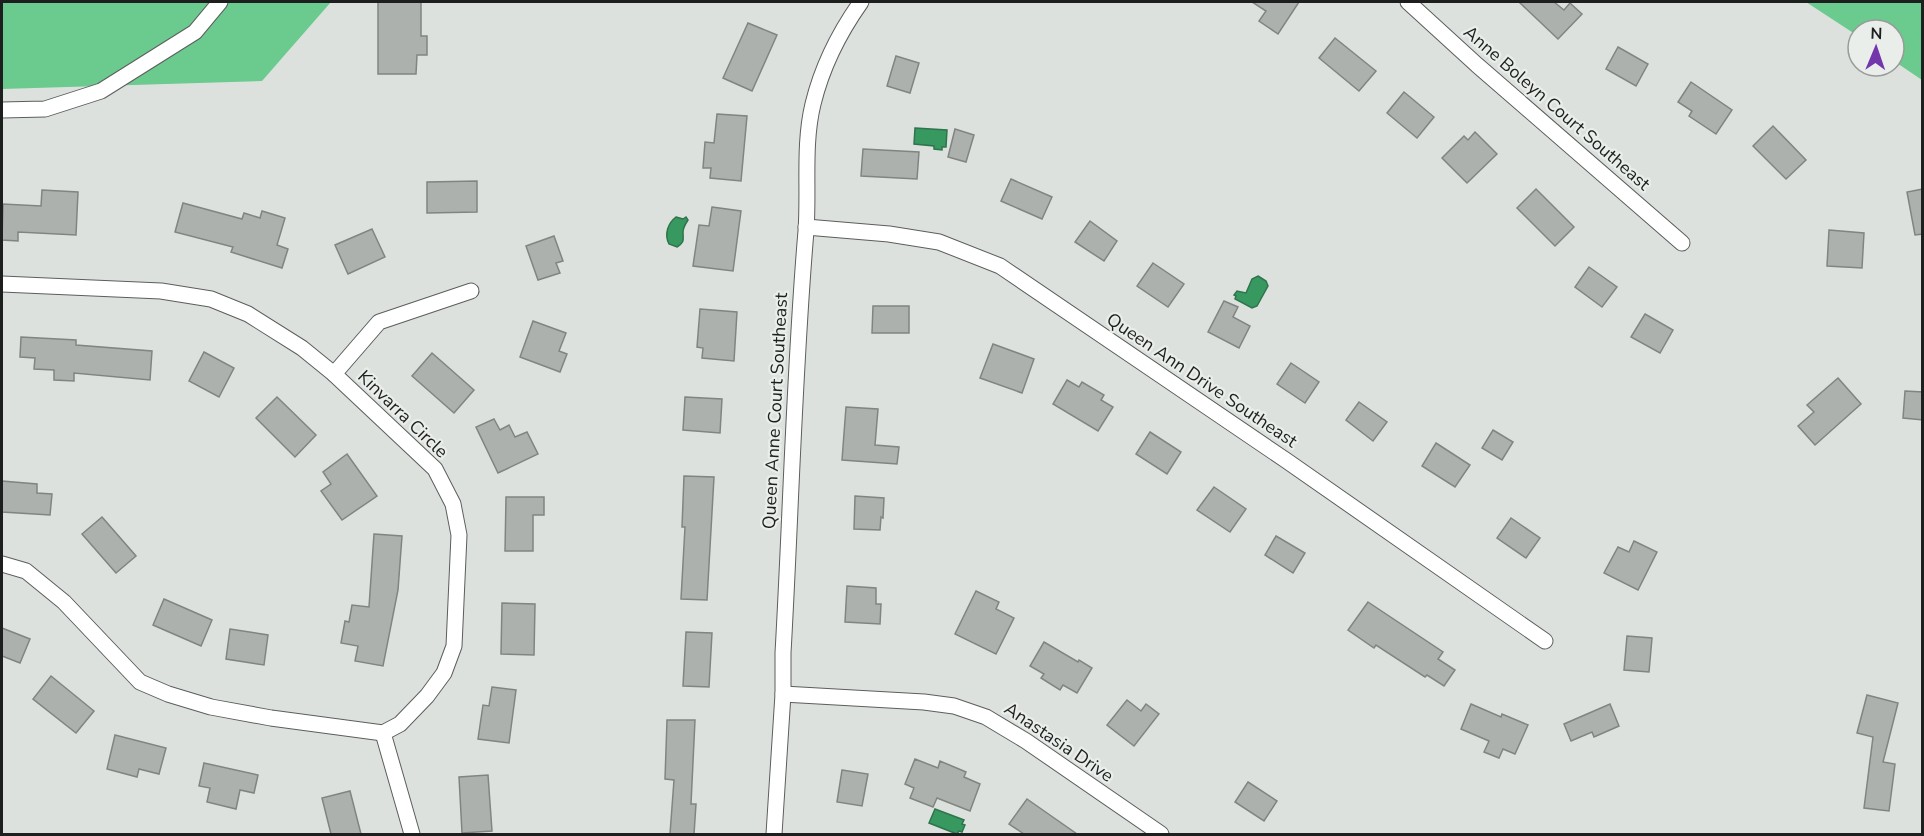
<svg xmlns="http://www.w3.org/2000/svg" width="1924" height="836" viewBox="0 0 1924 836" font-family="'Nunito Sans',sans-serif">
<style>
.forest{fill:#6bca8d}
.water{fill:#379960;stroke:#2f744c;stroke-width:1.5}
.building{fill:#adb1ae;stroke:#818582;stroke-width:1.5}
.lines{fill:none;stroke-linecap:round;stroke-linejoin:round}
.minor-casing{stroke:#5b5e5c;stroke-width:17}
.minor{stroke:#fff;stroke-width:15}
.labels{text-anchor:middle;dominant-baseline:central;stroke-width:4.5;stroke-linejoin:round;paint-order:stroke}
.street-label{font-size:18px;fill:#1d1f1e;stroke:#eaeeeb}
</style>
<rect width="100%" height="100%" fill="#dde1de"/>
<g class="forest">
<path d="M 2,2 L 331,2 L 262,81 L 2,89 Z"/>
<path d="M 1806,2 L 1922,2 L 1922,80 L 1894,61 L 1894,30 L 1858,30 L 1858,36 Z"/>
</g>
<g class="water">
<path d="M 915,128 L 947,130 L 946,147 L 942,147 L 942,150 L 934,149 L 934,146 L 914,144 Z"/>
<path d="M 676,217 L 683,219 L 686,217 L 688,220 C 686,223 683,228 683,232 C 683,240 685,242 677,247 L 669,244 C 664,234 668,223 676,217 Z"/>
<path d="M 1258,276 L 1266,281 L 1268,286 L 1257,306 L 1252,308 L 1235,299 L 1236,296 L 1234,295 L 1237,291 L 1246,293 L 1252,279 Z"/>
<path d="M 935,809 L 964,820 L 962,824 L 965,825 L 962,832 L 959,831 L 957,834 L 929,823 Z"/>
</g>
<g class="building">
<path d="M 378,2 L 421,2 L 421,36 L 427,36 L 427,55 L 417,55 L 416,74 L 378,74 Z"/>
<path d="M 1252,2 L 1299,2 L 1278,34 L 1259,21 L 1266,11 Z"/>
<path d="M 1519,2 L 1554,2 L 1564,10 L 1570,3 L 1582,14 L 1558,39 Z"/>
<path d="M 748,23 L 777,35 L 752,91 L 723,78 Z"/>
<path d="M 1335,38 L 1376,71 L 1359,91 L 1319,58 Z"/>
<path d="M 1618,47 L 1648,64 L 1636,86 L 1606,69 Z"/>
<path d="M 896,56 L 919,63 L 910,93 L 887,86 Z"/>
<path d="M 1691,82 L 1732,110 L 1716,134 L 1689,116 L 1692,111 L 1678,102 Z"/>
<path d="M 1404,92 L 1434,117 L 1417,138 L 1387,113 Z"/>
<path d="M 717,114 L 747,116 L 741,181 L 710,178 L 711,168 L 703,168 L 705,142 L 714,143 Z"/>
<path d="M 1773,126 L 1806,160 L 1786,179 L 1753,146 Z"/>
<path d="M 955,129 L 974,135 L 966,162 L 948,157 Z"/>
<path d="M 1475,132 L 1497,154 L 1467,183 L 1442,158 L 1464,136 L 1468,140 Z"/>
<path d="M 863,149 L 919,152 L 917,179 L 861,176 Z"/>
<path d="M 1011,179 L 1052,197 L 1042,219 L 1001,201 Z"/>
<path d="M 477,181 L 477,212 L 427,213 L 427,182 Z"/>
<path d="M 1536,189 L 1574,227 L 1555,246 L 1517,208 Z"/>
<path d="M 1923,189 L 1923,234 L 1915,235 L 1907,192 Z"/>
<path d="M 42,190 L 78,192 L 76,235 L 18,232 L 18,241 L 2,240 L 3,204 L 41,206 Z"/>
<path d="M 183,203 L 242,219 L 244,213 L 260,218 L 262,211 L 285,218 L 277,245 L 288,249 L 282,268 L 231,252 L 233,247 L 175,232 Z"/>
<path d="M 712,207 L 741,211 L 733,271 L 693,266 L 699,225 L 709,226 Z"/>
<path d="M 1090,221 L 1117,241 L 1104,261 L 1075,242 Z"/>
<path d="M 372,229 L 385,257 L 348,274 L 335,245 Z"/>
<path d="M 1829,230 L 1864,233 L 1862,268 L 1827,266 Z"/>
<path d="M 554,236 L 563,261 L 556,263 L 560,273 L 538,280 L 526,246 Z"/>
<path d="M 1153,263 L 1184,284 L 1168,307 L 1137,286 Z"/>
<path d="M 1589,267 L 1617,287 L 1602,307 L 1575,287 Z"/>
<path d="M 1224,301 L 1238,307 L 1233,317 L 1250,326 L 1239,348 L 1208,332 Z"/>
<path d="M 873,306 L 909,306 L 909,333 L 872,333 Z"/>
<path d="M 700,309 L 737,312 L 734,361 L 702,358 L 703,348 L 697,347 Z"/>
<path d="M 1645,314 L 1673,330 L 1660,353 L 1631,337 Z"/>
<path d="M 533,321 L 566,333 L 559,351 L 567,354 L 560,372 L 520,357 Z"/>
<path d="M 21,337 L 76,340 L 76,345 L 152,351 L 150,380 L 74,373 L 74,381 L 54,380 L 54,370 L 34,369 L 35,358 L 20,357 Z"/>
<path d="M 993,344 L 1034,359 L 1022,393 L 980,378 Z"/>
<path d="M 204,352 L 234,368 L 219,397 L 189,381 Z"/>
<path d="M 432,353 L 474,390 L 454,413 L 412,376 Z"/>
<path d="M 1291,363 L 1319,382 L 1305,403 L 1277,384 Z"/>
<path d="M 1838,378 L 1861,404 L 1815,445 L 1798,426 L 1814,412 L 1807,405 Z"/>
<path d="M 1067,380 L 1079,387 L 1082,382 L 1104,395 L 1101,400 L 1113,407 L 1098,431 L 1053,404 Z"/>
<path d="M 1905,391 L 1923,392 L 1923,420 L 1903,418 Z"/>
<path d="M 277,397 L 316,435 L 295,457 L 256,418 Z"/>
<path d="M 685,397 L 722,399 L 720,433 L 683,430 Z"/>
<path d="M 1359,402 L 1387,422 L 1373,441 L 1346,420 Z"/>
<path d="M 846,407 L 878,409 L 875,445 L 899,447 L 897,464 L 842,460 Z"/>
<path d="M 494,419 L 500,430 L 509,425 L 515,437 L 527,432 L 538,454 L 498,473 L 476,427 Z"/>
<path d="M 1493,430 L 1513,442 L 1502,460 L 1482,448 Z"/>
<path d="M 1150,432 L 1181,452 L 1167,474 L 1136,454 Z"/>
<path d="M 1436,443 L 1470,465 L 1455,487 L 1422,466 Z"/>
<path d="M 347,454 L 377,496 L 342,520 L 321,491 L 331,484 L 323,472 Z"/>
<path d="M 684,476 L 714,477 L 707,600 L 681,599 L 685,527 L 682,527 Z"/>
<path d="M 2,481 L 37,484 L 37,493 L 52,494 L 50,515 L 2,512 Z"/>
<path d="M 1214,487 L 1246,509 L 1230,532 L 1197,510 Z"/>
<path d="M 855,496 L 884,498 L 883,518 L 881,517 L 880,530 L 854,529 Z"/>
<path d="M 506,497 L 544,497 L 544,515 L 533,515 L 533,551 L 505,551 Z"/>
<path d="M 102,517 L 136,556 L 116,573 L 82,534 Z"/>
<path d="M 1511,518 L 1540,538 L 1526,558 L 1497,538 Z"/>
<path d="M 374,534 L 402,536 L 398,590 L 383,666 L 355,661 L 358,646 L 341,643 L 345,621 L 349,622 L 352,605 L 369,607 Z"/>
<path d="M 1276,536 L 1305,553 L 1293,573 L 1265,555 Z"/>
<path d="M 1634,541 L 1657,552 L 1638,590 L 1604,573 L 1618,547 L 1629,552 Z"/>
<path d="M 847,586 L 876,588 L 876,604 L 881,604 L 880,624 L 845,622 Z"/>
<path d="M 976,591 L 999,602 L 996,609 L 1014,618 L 996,654 L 955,634 Z"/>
<path d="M 164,599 L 212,620 L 201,646 L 153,625 Z"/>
<path d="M 1368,602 L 1443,652 L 1438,659 L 1455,670 L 1444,686 L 1427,675 L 1425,677 L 1376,645 L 1374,648 L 1348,630 Z"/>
<path d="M 502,603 L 535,604 L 534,655 L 501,654 Z"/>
<path d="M 2,628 L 30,639 L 20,663 L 2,656 Z"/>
<path d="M 230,629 L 268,635 L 264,665 L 226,659 Z"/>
<path d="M 686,632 L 712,633 L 709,687 L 683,686 Z"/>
<path d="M 1627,636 L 1652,638 L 1649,672 L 1624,670 Z"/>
<path d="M 1044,642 L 1078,662 L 1079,660 L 1092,668 L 1077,693 L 1063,685 L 1060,690 L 1041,678 L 1044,674 L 1030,666 Z"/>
<path d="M 51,676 L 94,711 L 76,733 L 33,699 Z"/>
<path d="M 492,687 L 516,690 L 509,743 L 478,739 L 483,705 L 489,706 Z"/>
<path d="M 1867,695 L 1898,703 L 1883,762 L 1895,764 L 1889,811 L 1864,808 L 1873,737 L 1857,733 Z"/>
<path d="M 1127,700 L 1141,711 L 1146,704 L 1159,714 L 1134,746 L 1107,725 Z"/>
<path d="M 1471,704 L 1501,717 L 1502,714 L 1528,725 L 1515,754 L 1503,749 L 1499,758 L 1484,752 L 1489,741 L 1461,729 Z"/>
<path d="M 1610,704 L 1619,726 L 1594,737 L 1592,732 L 1571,741 L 1564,724 Z"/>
<path d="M 667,720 L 695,720 L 691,804 L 696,804 L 694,834 L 670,834 L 674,780 L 665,779 Z"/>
<path d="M 115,735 L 166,748 L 159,774 L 139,769 L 137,777 L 107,769 Z"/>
<path d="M 915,759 L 938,768 L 940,761 L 966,772 L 964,777 L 980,784 L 970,811 L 937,798 L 933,807 L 910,798 L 914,788 L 905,784 Z"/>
<path d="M 204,763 L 258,775 L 254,793 L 240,790 L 236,809 L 207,802 L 210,788 L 199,786 Z"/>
<path d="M 842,770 L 868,774 L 862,806 L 837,802 Z"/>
<path d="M 488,775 L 492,831 L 462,833 L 459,777 Z"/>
<path d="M 1248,782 L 1277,801 L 1264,821 L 1235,802 Z"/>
<path d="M 350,791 L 361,834 L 331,834 L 322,798 Z"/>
<path d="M 1027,799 L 1077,834 L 1024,834 L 1009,824 Z"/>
</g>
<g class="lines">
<defs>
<g id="minor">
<path d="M 1408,2 L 1477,65 L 1682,243"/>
<path d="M 2,110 L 45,109 L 101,91 L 195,32 L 220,2"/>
<path d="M 806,227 L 889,234 L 939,242 L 1000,266 L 1287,461 L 1545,641"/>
<path d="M 2,284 L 161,291 L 211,299 L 248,314 L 302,348 L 334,374 L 435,469 L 453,504 L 459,535 L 454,646 L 444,673 L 427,696 L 400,724 L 383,733 L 271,718 L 211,707 L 168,694 L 140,682 L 64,602 L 26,571 L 2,564"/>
<path d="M 334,374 L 379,322 L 471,291"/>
<path d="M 783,694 L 924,702 L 954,706 L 986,717 L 1026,741 L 1161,834"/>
<path d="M 383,733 L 412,834"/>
<path d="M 774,834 L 783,694 L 783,653 C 791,512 794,371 806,231 C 809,189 803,145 813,104 C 822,67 839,33 861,2"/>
</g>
</defs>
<use href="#minor" class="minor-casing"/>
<use href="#minor" class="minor"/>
</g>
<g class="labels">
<g class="street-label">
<text transform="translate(1557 108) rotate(41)">Anne Boleyn Court Southeast</text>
<text transform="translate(1202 380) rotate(34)">Queen Ann Drive Southeast</text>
<text transform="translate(775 411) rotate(-87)">Queen Anne Court Southeast</text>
<text transform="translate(403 414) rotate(44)">Kinvarra Circle</text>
<text transform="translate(1059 742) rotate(34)">Anastasia Drive</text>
</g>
</g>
<rect width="1924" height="836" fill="none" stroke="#1d1f1e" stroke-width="6"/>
<g transform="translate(1876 48) rotate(2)"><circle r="28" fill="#eaeeeb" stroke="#989b99" stroke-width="1.5"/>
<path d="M0-4.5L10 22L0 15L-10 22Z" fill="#7336ab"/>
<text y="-9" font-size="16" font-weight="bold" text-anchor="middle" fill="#1d1f1e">N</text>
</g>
</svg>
